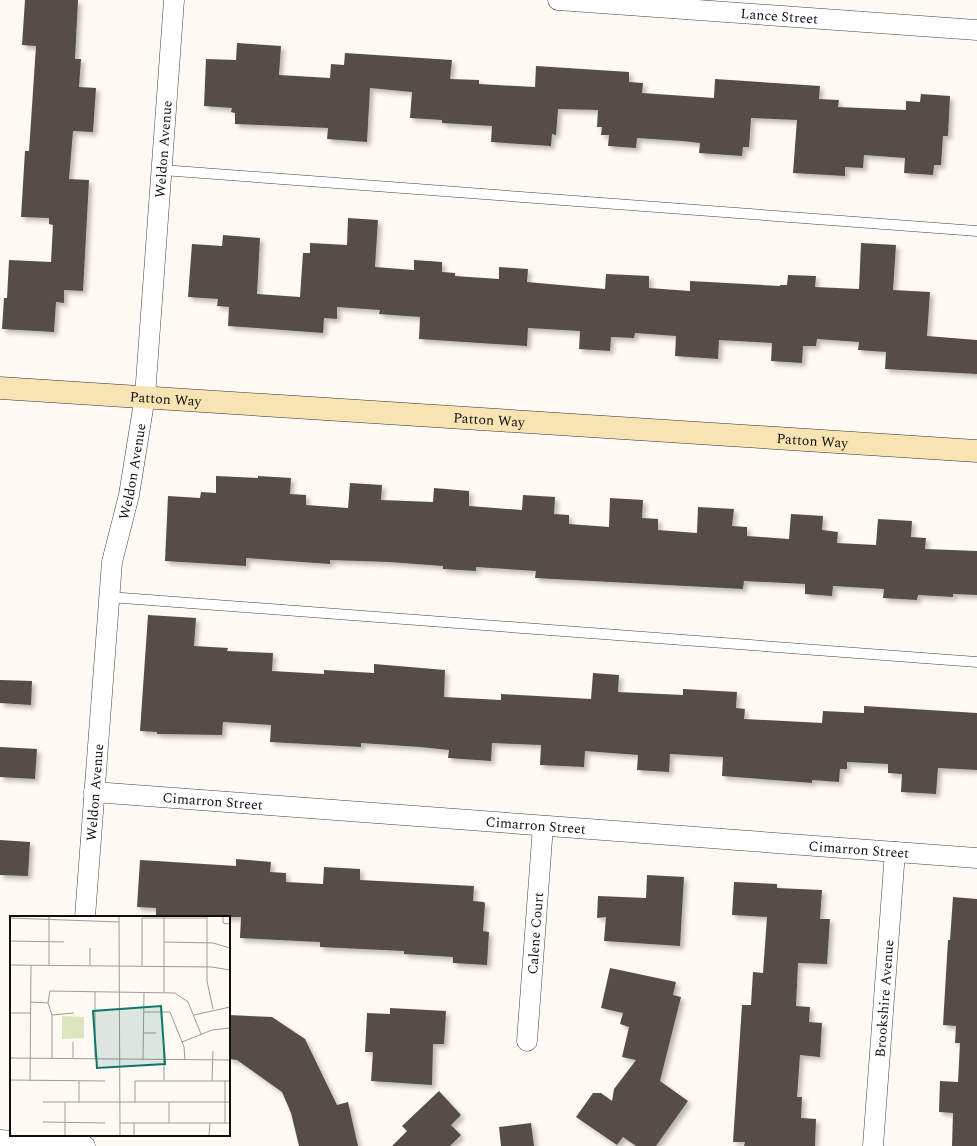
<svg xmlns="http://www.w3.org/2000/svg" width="977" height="1146" viewBox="0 0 977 1146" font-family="Spectral,serif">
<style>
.building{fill:#574e4c;filter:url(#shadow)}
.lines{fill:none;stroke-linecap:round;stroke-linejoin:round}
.lane-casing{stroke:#424242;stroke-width:11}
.street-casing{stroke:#424242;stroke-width:21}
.secondary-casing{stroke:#313131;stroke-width:23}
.lane{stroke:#fff;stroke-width:10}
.street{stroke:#fff;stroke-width:20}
.secondary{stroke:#f8e3b3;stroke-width:22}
.labels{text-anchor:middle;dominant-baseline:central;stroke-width:4;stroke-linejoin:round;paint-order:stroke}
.street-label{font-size:14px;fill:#0f0f0f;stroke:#fff}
.inset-road{fill:none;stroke:#9e9b97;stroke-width:1}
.view{fill:#0f766e;fill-opacity:0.15;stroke:#0f766e;stroke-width:2}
.inset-edge{fill:none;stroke:#0f0f0f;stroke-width:2}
</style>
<defs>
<filter id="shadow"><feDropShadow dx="3.5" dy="3.5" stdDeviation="2" flood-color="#0004"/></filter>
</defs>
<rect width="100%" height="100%" fill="#fef9f2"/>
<g class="building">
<path d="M 25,0 L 78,0 L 75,59 L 81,59 L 79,87 L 96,88 L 93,132 L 73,131 L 69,179 L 89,180 L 83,291 L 64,290 L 64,303 L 56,302 L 54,332 L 2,329 L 4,298 L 7,298 L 9,260 L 51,262 L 53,225 L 49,224 L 49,218 L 21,217 L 25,151 L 29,151 L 36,46 L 22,45 Z"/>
<path d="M 237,43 L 281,46 L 279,75 L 330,78 L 331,64 L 344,65 L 345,53 L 452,60 L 450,79 L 479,80 L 479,84 L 535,87 L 536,66 L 629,72 L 629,82 L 643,83 L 642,93 L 714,98 L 715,79 L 820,86 L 819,99 L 839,100 L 838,107 L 906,110 L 906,101 L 920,102 L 921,94 L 950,96 L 948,136 L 943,136 L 941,165 L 934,165 L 933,175 L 904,173 L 905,158 L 864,155 L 863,168 L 845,167 L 845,176 L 793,173 L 797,120 L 751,118 L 749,147 L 743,147 L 742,156 L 699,153 L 700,143 L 682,141 L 637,138 L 636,148 L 608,146 L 609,135 L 601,135 L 602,127 L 597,127 L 598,110 L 558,109 L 556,135 L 552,134 L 551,146 L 491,142 L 492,126 L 442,123 L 442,120 L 410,118 L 412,92 L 370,88 L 367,142 L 327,139 L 328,128 L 235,124 L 235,113 L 231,112 L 232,108 L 204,106 L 206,59 L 236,60 Z"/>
<path d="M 348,218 L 378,220 L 375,267 L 414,270 L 414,260 L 442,262 L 442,272 L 455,273 L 455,276 L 499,279 L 499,267 L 528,269 L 527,282 L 605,289 L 606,274 L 649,276 L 649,288 L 690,291 L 690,281 L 780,286 L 780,285 L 787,285 L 788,275 L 816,276 L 815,287 L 859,289 L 861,243 L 896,245 L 893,290 L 930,292 L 927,336 L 977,340 L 977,374 L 885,369 L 886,352 L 858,350 L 859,342 L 817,339 L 816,346 L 803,346 L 802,363 L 771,361 L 772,343 L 719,340 L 718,359 L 675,356 L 676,336 L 635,333 L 634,338 L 611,337 L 610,351 L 579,349 L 580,331 L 528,328 L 527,346 L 419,339 L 420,317 L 379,314 L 380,310 L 337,307 L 337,319 L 324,318 L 323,333 L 228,326 L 229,307 L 217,306 L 218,299 L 188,297 L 192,244 L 222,246 L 223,235 L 260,238 L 257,294 L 300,297 L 303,253 L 310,253 L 310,243 L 347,245 Z"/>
<path d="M 216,476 L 258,478 L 258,476 L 291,478 L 290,494 L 306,495 L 306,505 L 348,508 L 350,483 L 382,485 L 381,500 L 433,502 L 434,488 L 469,491 L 469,506 L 522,510 L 523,495 L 555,497 L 554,514 L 569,515 L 569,524 L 609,527 L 610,498 L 643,500 L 642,518 L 658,519 L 658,530 L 697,533 L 698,507 L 734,509 L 732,526 L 747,527 L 747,536 L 789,539 L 791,514 L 823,516 L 822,530 L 838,532 L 837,543 L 876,545 L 878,519 L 912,521 L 911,537 L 926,538 L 925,549 L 977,551 L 977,595 L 953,594 L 953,597 L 918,595 L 917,600 L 883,598 L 884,589 L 833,586 L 832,596 L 805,594 L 805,584 L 744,581 L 743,589 L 535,578 L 536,571 L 476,567 L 476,571 L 443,569 L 443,566 L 389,562 L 330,560 L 330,564 L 246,558 L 246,566 L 165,561 L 168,496 L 200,498 L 201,492 L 216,493 Z"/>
<path d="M 148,615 L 196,618 L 194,646 L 228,648 L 227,651 L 273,653 L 272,671 L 324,674 L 324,670 L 374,673 L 374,664 L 445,670 L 444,697 L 501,700 L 501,694 L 591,699 L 593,673 L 619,675 L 618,692 L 683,695 L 683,689 L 737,692 L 736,708 L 745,709 L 744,719 L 822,723 L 823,711 L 864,713 L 864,706 L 977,713 L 977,770 L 938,768 L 936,794 L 901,792 L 902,774 L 888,773 L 888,764 L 847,762 L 847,769 L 840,769 L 839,782 L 812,780 L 812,783 L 722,776 L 723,757 L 670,754 L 669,772 L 637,770 L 638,755 L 585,751 L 584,767 L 540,765 L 541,745 L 492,743 L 491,761 L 448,758 L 449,750 L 420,747 L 361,743 L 361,747 L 270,742 L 271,725 L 223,722 L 222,735 L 157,734 L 157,732 L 140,731 Z"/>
<path d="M 0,680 L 32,681 L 31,705 L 0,703 Z"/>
<path d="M 0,747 L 37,749 L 35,779 L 0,777 Z"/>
<path d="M 0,840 L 30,842 L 28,876 L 0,875 Z"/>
<path d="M 236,859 L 271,862 L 270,872 L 286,873 L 286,882 L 323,884 L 324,867 L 360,869 L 360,880 L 474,886 L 473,901 L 484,902 L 485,904 L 483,931 L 489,932 L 487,965 L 453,963 L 453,957 L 404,954 L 404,951 L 320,947 L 320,942 L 240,938 L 241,917 L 156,917 L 156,908 L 137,907 L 140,860 L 236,866 Z"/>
<path d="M 647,875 L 684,877 L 680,946 L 604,941 L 606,917 L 597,918 L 598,896 L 646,898 Z"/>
<path d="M 734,882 L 777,884 L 777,888 L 822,890 L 820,919 L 830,919 L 827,964 L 798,963 L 796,1006 L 810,1007 L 809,1022 L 822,1023 L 820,1057 L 800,1055 L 797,1097 L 802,1097 L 801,1118 L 816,1119 L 815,1146 L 744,1146 L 745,1142 L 733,1142 L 742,1005 L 751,1005 L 753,972 L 763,973 L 767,917 L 732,915 Z"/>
<path d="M 953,897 L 977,899 L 977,1146 L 952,1146 L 953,1113 L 939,1112 L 940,1081 L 958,1082 L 960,1043 L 955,1043 L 956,1026 L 943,1025 L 948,940 L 950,940 Z"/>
<path d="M 610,968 L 676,982 L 673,995 L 681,997 L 660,1081 L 688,1101 L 656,1146 L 636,1146 L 623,1137 L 617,1145 L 576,1117 L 593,1093 L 601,1093 L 612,1101 L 614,1089 L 636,1060 L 622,1057 L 629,1027 L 620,1024 L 623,1013 L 601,1008 Z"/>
<path d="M 390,1008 L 446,1011 L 444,1044 L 433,1044 L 432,1085 L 371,1081 L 373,1052 L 365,1052 L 367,1013 L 390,1014 Z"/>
<path d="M 229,1015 L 272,1017 L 305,1039 L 337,1105 L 348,1102 L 358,1146 L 299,1146 L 291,1113 L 282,1092 L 237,1060 L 229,1059 Z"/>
<path d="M 439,1091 L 461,1115 L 451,1125 L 461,1135 L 450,1146 L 392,1146 L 407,1131 L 402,1126 Z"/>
<path d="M 531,1123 L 534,1146 L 501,1146 L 499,1127 Z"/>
</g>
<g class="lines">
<defs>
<g id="lane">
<path d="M 162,170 L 977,231"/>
<path d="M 109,597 L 977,662"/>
</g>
<g id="street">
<path id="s1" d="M 558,0 L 977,30"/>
<path id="s2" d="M 94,792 L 977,858"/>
<path id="s3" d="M 85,917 L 112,562 L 129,495 L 145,396 L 174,0"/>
<path id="s4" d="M 527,1041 L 543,826"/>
<path d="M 0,1140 L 85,1146"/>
<path id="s5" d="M 873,1146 L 895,852"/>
</g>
<g id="secondary">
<path id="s6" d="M 0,388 L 977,451"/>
</g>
</defs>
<use href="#lane" class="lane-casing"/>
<use href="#street" class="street-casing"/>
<use href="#secondary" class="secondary-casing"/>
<use href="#lane" class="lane"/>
<use href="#street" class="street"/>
<use href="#secondary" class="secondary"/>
</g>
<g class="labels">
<g class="street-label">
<text stroke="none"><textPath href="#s1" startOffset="222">Lance Street</textPath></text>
<text stroke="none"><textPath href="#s3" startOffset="773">Weldon Avenue</textPath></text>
<text stroke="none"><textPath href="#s6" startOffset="166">Patton Way</textPath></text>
<text stroke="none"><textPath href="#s6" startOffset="490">Patton Way</textPath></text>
<text stroke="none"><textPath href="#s6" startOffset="814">Patton Way</textPath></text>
<text stroke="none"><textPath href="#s3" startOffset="449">Weldon Avenue</textPath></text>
<text stroke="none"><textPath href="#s3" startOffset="125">Weldon Avenue</textPath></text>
<text stroke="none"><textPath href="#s2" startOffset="119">Cimarron Street</textPath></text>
<text stroke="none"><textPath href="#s2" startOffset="443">Cimarron Street</textPath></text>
<text stroke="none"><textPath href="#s2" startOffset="767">Cimarron Street</textPath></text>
<text stroke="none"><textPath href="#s4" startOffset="108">Calene Court</textPath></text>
<text stroke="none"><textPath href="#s5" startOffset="148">Brookshire Avenue</textPath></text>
</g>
</g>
<g transform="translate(10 916)">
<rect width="220" height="220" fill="#fef9f2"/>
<path d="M 52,100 L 74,101 L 74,122 L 52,123 Z" fill="#dbe6be"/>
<path class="inset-road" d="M 109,0 L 110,220M 197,0 L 197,65 L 203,93M 213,0 L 213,7 L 220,8M 0,2 L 109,6M 0,25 L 54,26M 154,26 L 203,27 L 220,32M 0,49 L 202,51 L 220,54M 39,49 L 39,0M 80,49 L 80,32M 132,50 L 132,2 L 197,2M 154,76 L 154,0M 20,86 L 38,87M 134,96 L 160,96 L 174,131 L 175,144M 0,97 L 20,97M 42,99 L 64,97M 184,99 L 220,91M 133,117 L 146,117M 172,126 L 202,114 L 220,112M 0,142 L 220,144M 42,142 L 42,99 L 38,87 L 40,75 L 165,77 L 178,86 L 191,118M 63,142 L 63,126M 85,142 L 85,76M 133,144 L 134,76M 0,164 L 95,165M 154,164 L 154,136M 20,165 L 21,49M 202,165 L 203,135M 33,186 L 220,186M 69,186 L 69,165M 125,186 L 125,165 L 220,165M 33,206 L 95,207M 110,207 L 220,207M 124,207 L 124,220M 159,207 L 159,186M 215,207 L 215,165M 55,220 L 55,186M 199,220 L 200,207"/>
<path class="view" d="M 151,90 L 155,148 L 87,152 L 83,95 Z"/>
<rect width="220" height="220" class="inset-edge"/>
</g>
</svg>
